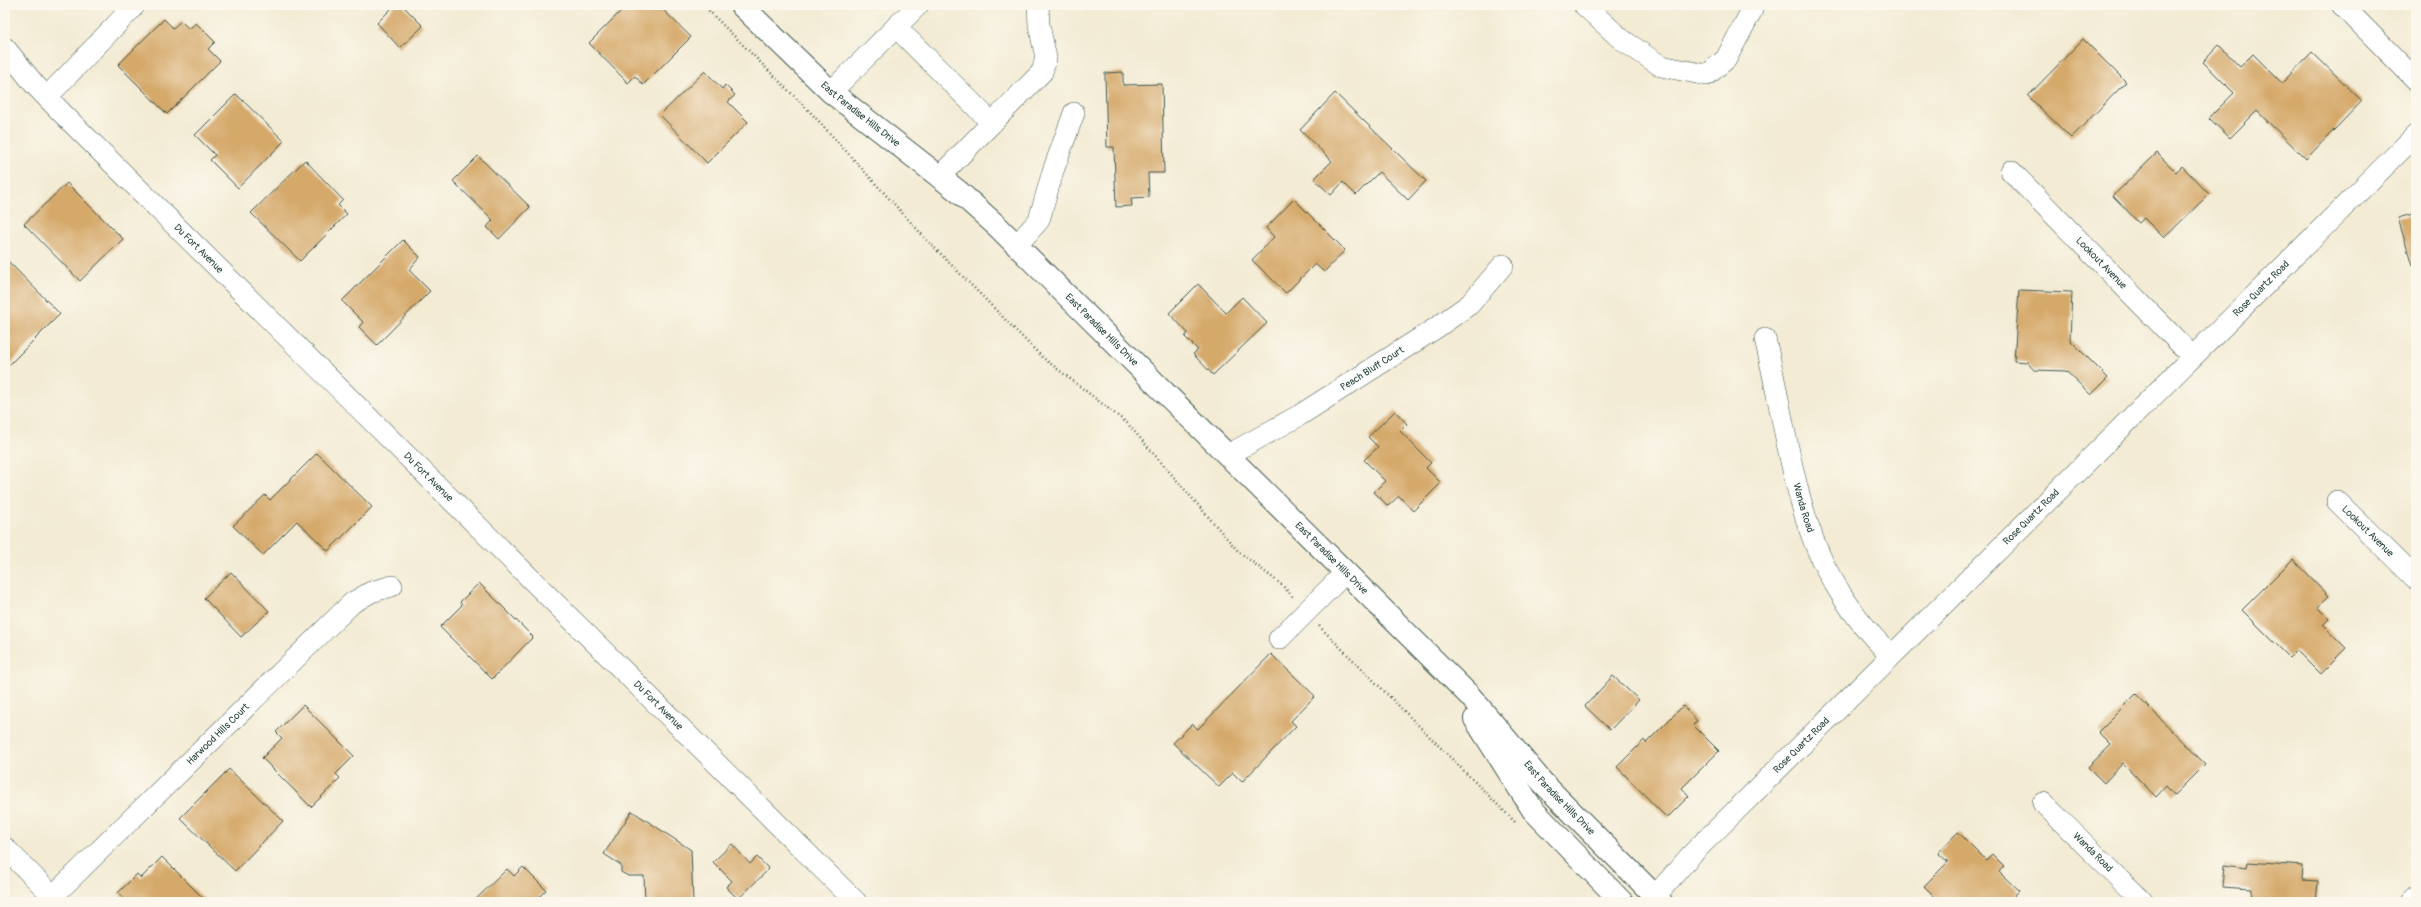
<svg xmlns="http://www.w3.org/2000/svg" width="2421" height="907" viewBox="0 0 2421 907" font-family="Pangolin,sans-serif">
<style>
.building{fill:#d5a96b}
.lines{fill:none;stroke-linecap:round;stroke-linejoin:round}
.minor-casing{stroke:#3f574c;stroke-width:22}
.major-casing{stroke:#3f574c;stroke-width:24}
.path{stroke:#3f574c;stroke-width:2.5;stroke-dasharray:1 3;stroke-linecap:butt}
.minor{stroke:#fff;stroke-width:21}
.major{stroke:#fff;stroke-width:22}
.labels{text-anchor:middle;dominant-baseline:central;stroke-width:4;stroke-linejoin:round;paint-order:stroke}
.street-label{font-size:10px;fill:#1f3d34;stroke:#fbf7ec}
</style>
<rect width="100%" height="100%" fill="#fbf7ec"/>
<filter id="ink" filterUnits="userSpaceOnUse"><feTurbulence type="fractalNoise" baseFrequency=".025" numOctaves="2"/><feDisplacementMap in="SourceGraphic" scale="8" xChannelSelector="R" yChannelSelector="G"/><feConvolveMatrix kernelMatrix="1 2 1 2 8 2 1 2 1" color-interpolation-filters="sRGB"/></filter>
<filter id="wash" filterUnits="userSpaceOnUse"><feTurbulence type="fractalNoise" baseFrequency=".012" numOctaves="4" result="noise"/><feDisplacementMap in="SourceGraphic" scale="16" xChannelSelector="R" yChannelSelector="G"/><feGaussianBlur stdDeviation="0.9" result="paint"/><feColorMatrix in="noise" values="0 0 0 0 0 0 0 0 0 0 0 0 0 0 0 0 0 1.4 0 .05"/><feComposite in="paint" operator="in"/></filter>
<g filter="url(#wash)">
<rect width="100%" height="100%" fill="#f3ebd4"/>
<g id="blocks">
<g class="building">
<path d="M 395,5 L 402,5 L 423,26 L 400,48 L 377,23 Z"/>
<path d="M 627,5 L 658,5 L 691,37 L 643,85 L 635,76 L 628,83 L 589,43 Z"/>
<path d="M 164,19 L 173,28 L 181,21 L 189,29 L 196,23 L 215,42 L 208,49 L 220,61 L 167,114 L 118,65 Z"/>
<path d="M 2083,39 L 2126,82 L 2071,138 L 2028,96 Z"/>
<path d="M 2219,45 L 2240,67 L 2253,54 L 2282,83 L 2312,52 L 2362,101 L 2306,159 L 2257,111 L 2230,138 L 2209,118 L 2234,93 L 2203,62 Z"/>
<path d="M 705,71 L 722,89 L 725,85 L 735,95 L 728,102 L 748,122 L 707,163 L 660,115 Z"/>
<path d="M 1123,72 L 1123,85 L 1162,84 L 1164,173 L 1148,173 L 1149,197 L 1131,198 L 1132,206 L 1116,207 L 1114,147 L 1107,147 L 1105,73 Z"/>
<path d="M 1335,93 L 1426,181 L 1408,200 L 1379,172 L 1356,195 L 1343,182 L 1331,195 L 1314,179 L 1332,161 L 1300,130 Z"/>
<path d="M 236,94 L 284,141 L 238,188 L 210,160 L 215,155 L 195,135 Z"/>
<path d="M 2157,153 L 2176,172 L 2182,166 L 2209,194 L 2164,238 L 2144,218 L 2139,223 L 2113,196 Z"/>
<path d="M 478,156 L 530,207 L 499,239 L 487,227 L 493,220 L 453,181 Z"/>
<path d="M 305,160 L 343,200 L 338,205 L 347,214 L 300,261 L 251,213 Z"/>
<path d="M 67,183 L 123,239 L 80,281 L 24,224 Z"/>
<path d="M 1294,199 L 1345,250 L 1324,272 L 1315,264 L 1286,293 L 1252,260 L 1274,237 L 1266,228 Z"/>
<path d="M 2416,213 L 2416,265 L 2412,265 L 2398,218 Z"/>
<path d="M 403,240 L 420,257 L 409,270 L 430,291 L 377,345 L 359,327 L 363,322 L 342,301 Z"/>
<path d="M 5,258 L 60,314 L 5,369 Z"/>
<path d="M 1198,284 L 1226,313 L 1242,297 L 1267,323 L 1213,375 L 1193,354 L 1198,350 L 1185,337 L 1188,333 L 1169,313 Z"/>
<path d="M 2019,290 L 2072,292 L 2070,340 L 2108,378 L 2091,395 L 2066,371 L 2034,370 L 2027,362 L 2014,361 Z"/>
<path d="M 1395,411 L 1407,424 L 1400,431 L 1431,463 L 1426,468 L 1441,483 L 1413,511 L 1399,496 L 1388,506 L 1374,492 L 1385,481 L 1364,460 L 1378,447 L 1368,437 Z"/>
<path d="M 317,453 L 372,507 L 328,551 L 297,521 L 263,555 L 233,526 L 265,495 L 270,500 Z"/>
<path d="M 2293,559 L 2329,596 L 2317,607 L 2329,619 L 2323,625 L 2346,648 L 2320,674 L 2296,650 L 2289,657 L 2242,610 Z"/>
<path d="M 231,572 L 269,611 L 241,637 L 204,598 Z"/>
<path d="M 479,583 L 533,637 L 492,679 L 440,627 L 462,605 L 460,602 Z"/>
<path d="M 1271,654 L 1315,696 L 1291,721 L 1296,726 L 1242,782 L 1233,773 L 1219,787 L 1173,743 L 1192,724 L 1198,729 Z"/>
<path d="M 1613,676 L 1639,700 L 1610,730 L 1585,706 Z"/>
<path d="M 2136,694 L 2205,764 L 2174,795 L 2166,786 L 2156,797 L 2123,763 L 2104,783 L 2088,767 L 2111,745 L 2098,732 Z"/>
<path d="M 303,705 L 354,756 L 336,774 L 340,778 L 311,807 L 262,758 L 282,738 L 276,732 Z"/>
<path d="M 1683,706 L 1697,721 L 1693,725 L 1719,751 L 1682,788 L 1689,796 L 1667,818 L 1617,767 L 1644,740 L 1646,743 Z"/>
<path d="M 229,769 L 283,821 L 235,871 L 180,818 Z"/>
<path d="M 632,811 L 691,850 L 693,902 L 645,902 L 644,876 L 628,876 L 621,872 L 621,865 L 604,854 Z"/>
<path d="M 1958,832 L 1986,860 L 1992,854 L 2004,866 L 1999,872 L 2019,891 L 2008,902 L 1940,902 L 1924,886 L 1948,862 L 1938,853 Z"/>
<path d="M 732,844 L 750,864 L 757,857 L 769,869 L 738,899 L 726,887 L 732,881 L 713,862 Z"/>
<path d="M 162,857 L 207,902 L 128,902 L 118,893 L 137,874 L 141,878 Z"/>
<path d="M 2248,862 L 2303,866 L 2302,880 L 2318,881 L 2316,902 L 2250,902 L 2251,889 L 2222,887 L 2224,865 L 2247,868 Z"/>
<path d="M 523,867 L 546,890 L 534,902 L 473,902 L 507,869 L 514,876 Z"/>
</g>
</g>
</g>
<g filter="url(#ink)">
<use href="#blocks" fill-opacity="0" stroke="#3f574c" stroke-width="1"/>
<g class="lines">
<defs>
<g id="minor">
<path d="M 1584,5 L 1621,39 L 1661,66 L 1707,75 L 1726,59 L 1752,10 L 1752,5"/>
<path d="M 2342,5 L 2416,80"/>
<path d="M 896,27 L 992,123"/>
<path id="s1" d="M 5,48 L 35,85 L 64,115 L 856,902"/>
<path d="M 831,92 L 918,5"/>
<path d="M 47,97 L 135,5"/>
<path id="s2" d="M 2011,171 L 2192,356"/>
<path d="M 939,177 L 1042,72 L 1046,58 L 1039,25 L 1038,5"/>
<path d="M 1017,245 L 1039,220 L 1053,171 L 1074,113"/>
<path id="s3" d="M 1765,339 C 1783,411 1794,512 1830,576 C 1847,606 1867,632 1891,656"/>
<path id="s4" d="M 1228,455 L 1300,415 L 1436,328 L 1470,304 L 1503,265"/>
<path id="s5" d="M 2337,501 L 2416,579"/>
<path d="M 1279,639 L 1346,572"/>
<path id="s6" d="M 2043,803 L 2143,902"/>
<path d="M 5,848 L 59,902"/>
<path id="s7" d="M 53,896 L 352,603 L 371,592 L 392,586"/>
<path id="s8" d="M 1650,902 L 1692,854 L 2416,135"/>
<path d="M 2411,902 L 2416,897"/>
</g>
<g id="major">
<path id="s9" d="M 741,5 L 831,92 L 959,192 L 997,226 L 1470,696 L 1543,783 L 1661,902"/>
<path d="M 1475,719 L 1533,810 L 1622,902"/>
</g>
</defs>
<use href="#minor" class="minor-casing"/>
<use href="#major" class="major-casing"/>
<g class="path">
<path d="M 703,5 L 814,116 L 926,239 L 1042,357 L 1127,423 L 1238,551 L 1282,585 L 1293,597"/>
<path d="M 1319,626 L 1516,823"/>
</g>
<use href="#minor" class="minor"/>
<use href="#major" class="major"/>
</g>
</g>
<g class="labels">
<g class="street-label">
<text stroke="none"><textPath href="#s9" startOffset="162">East Paradise Hills Drive</textPath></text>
<text stroke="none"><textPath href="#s1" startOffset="279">Du Fort Avenue</textPath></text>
<text stroke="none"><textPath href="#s2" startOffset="129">Lookout Avenue</textPath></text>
<text stroke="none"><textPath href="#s8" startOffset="866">Rose Quartz Road</textPath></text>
<text stroke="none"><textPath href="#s9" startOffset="486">East Paradise Hills Drive</textPath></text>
<text stroke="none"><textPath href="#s4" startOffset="168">Peach Bluff Court</textPath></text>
<text stroke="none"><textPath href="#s1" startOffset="603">Du Fort Avenue</textPath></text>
<text stroke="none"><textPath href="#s3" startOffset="173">Wanda Road</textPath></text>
<text stroke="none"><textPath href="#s8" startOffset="542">Rose Quartz Road</textPath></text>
<text stroke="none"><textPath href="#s5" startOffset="43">Lookout Avenue</textPath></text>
<text stroke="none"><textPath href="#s9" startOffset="810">East Paradise Hills Drive</textPath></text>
<text stroke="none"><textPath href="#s1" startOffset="927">Du Fort Avenue</textPath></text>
<text stroke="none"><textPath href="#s7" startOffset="231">Harwood Hills Court</textPath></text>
<text stroke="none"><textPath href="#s8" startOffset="218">Rose Quartz Road</textPath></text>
<text stroke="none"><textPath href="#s9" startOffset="1141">East Paradise Hills Drive</textPath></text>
<text stroke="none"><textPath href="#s6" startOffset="70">Wanda Road</textPath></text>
</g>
</g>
<rect width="2421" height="907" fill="none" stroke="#fbf7ec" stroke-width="20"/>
</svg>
